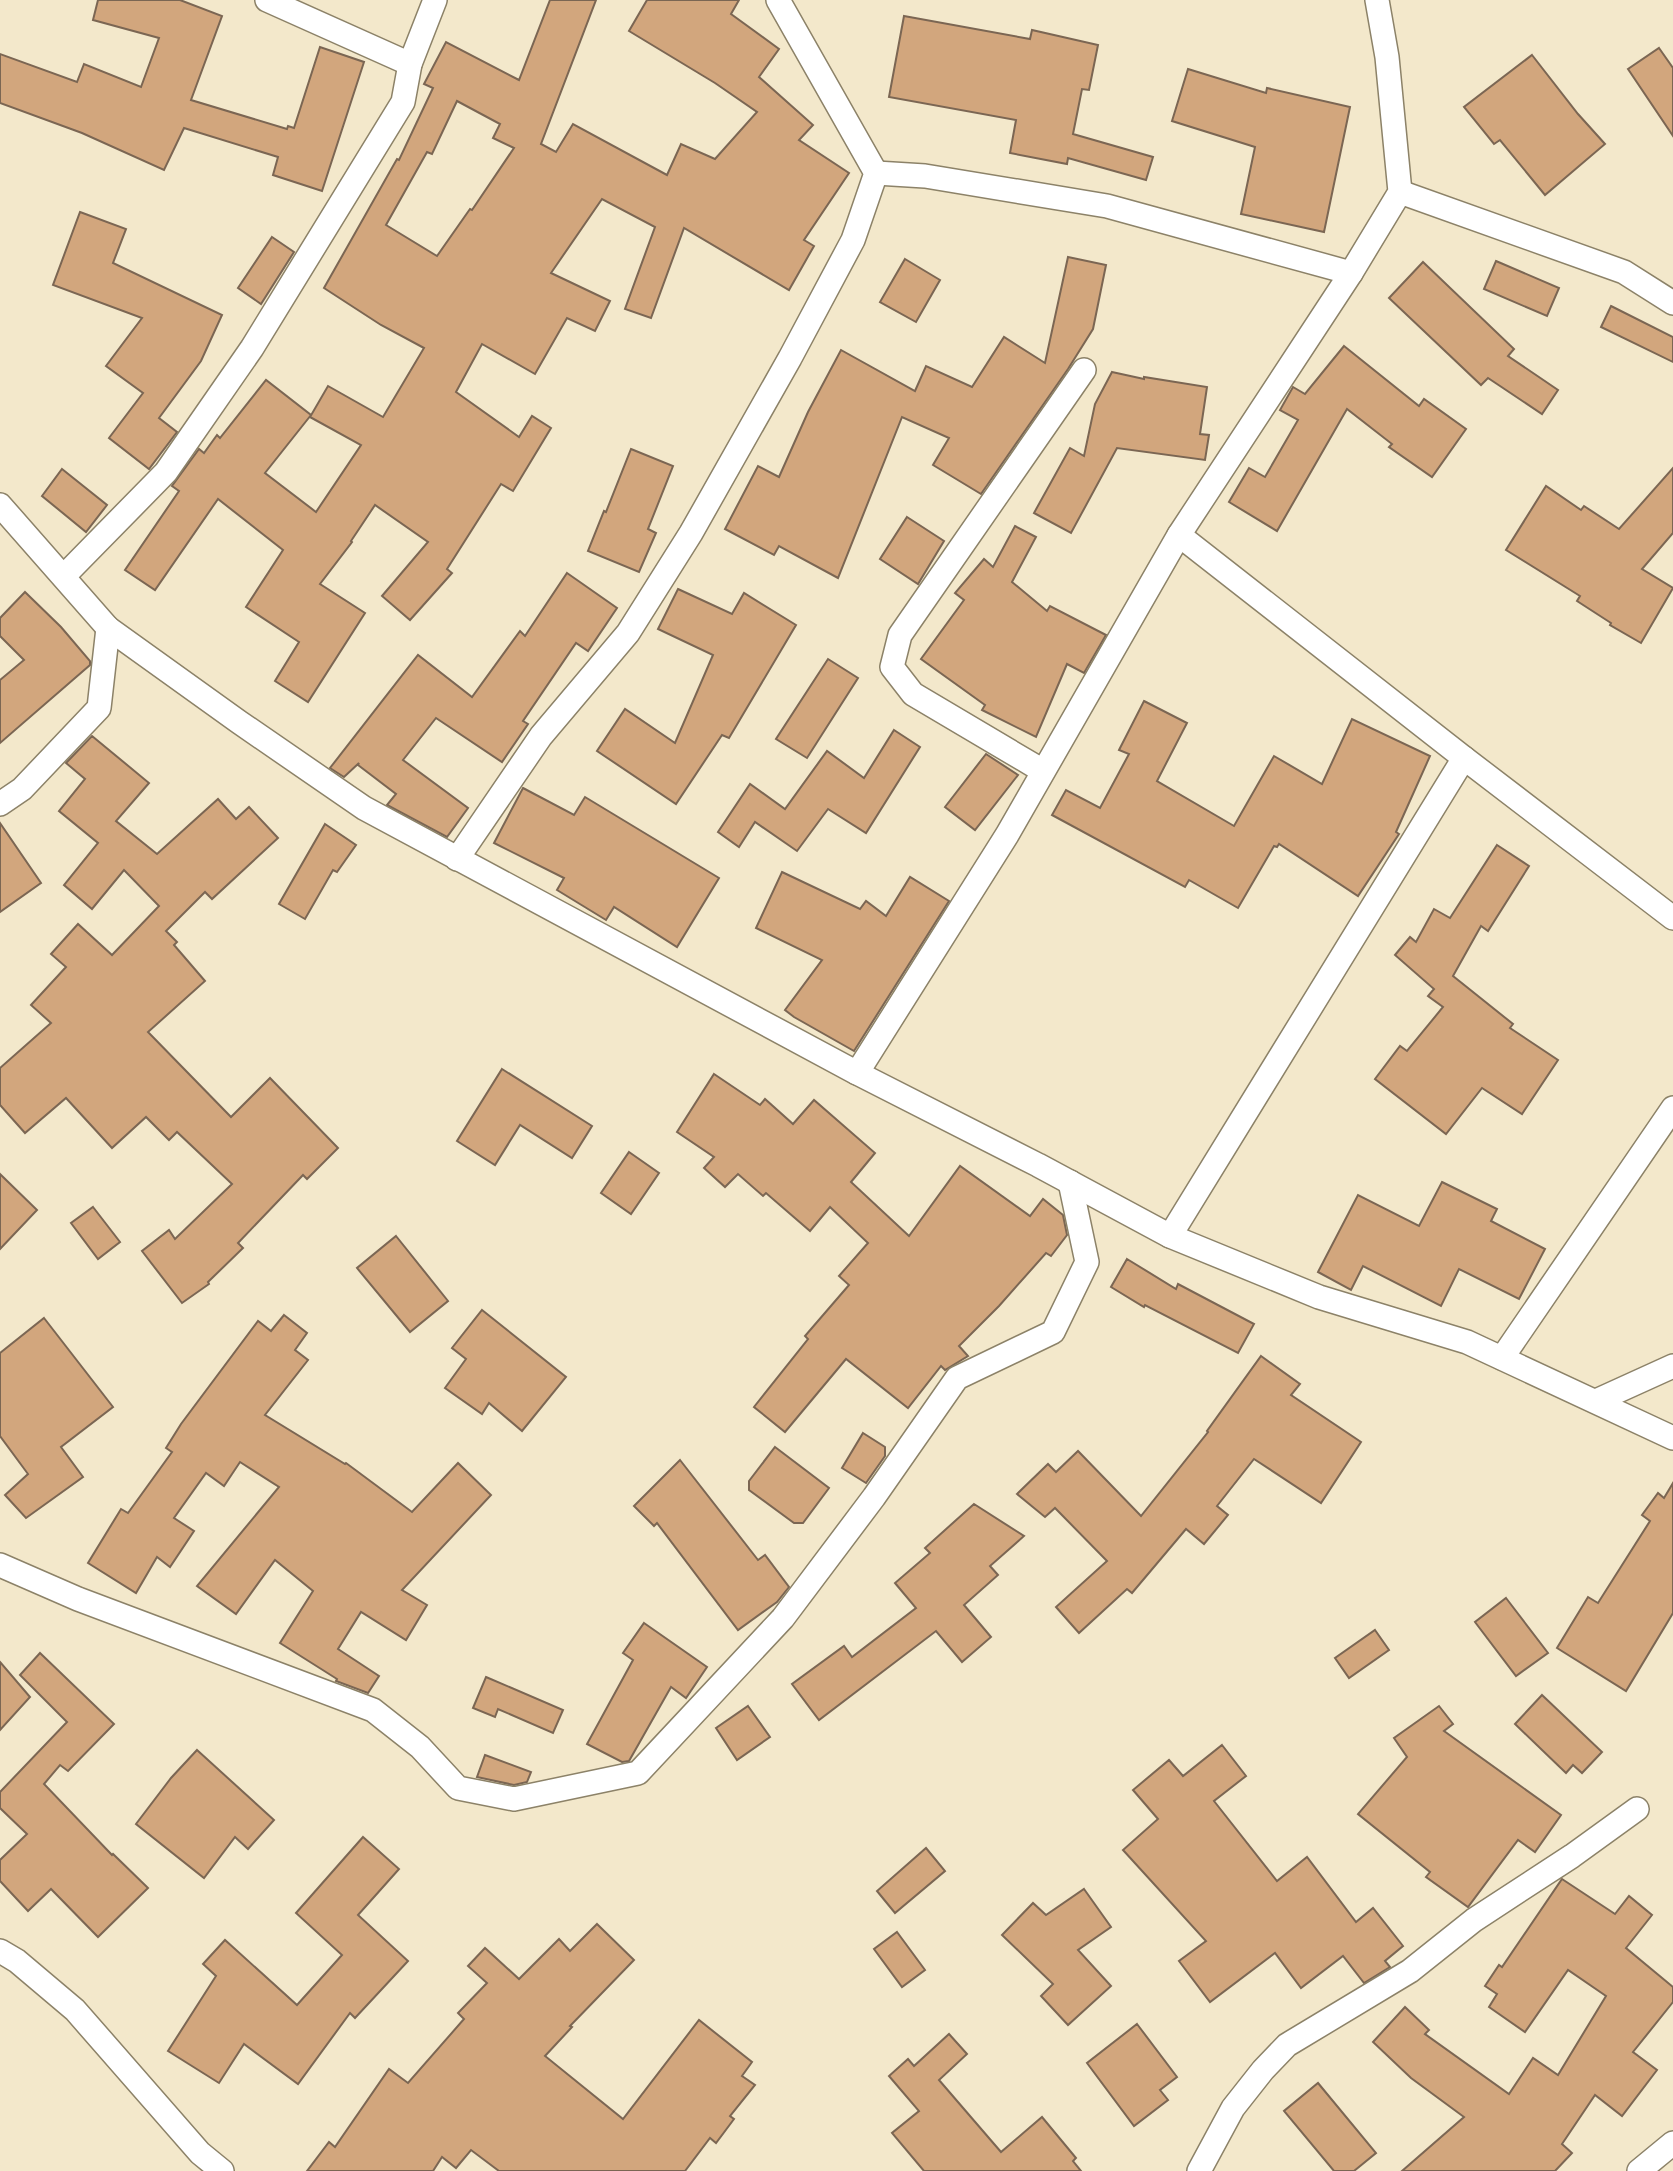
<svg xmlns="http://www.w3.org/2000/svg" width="1673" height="2171" viewBox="0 0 1673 2171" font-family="'Playfair Display',serif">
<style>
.building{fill:#d2a67d;stroke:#7b6653;stroke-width:2;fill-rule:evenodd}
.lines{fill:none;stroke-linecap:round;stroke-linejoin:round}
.street-casing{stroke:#8c8268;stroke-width:26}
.street{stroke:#fff;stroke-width:23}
</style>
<rect width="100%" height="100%" fill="#f3e8cb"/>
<g class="building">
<path d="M 98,0 L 180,0 L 222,16 L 191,100 L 287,129 L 288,126 L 294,128 L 320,47 L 364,62 L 322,191 L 273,175 L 278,157 L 184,128 L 164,170 L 82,133 L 0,103 L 0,54 L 77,82 L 84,64 L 141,87 L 159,38 L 93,20 Z"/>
<path d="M 550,0 L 596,0 L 541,144 L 556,152 L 573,124 L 667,175 L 681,144 L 715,159 L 757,112 L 715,83 L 629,31 L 647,0 L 739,0 L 731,14 L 779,49 L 759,77 L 813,125 L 799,140 L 849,173 L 804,240 L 814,246 L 789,290 L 684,228 L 651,318 L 625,309 L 655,227 L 602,199 L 551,273 L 610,301 L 595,331 L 567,318 L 535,374 L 482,344 L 456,392 L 519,437 L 532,416 L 551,428 L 513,491 L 501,484 L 447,569 L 452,573 L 410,620 L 382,596 L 428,542 L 375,505 L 351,541 L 352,542 L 320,584 L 365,613 L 308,702 L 275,681 L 299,642 L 246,607 L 283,550 L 218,499 L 155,590 L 125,570 L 179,491 L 172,486 L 199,449 L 204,453 L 217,435 L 220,438 L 266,380 L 311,415 L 265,473 L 316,512 L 361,445 L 310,417 L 328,386 L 383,417 L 424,348 L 381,325 L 324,288 L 397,159 L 399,160 L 433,88 L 424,84 L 446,42 L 519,80 ZM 457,101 L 500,124 L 493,138 L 514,148 L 472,210 L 470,209 L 437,256 L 386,225 L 427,152 L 432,154 Z"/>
<path d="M 904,16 L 1030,39 L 1032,30 L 1098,45 L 1089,90 L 1082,89 L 1073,134 L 1153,157 L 1146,180 L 1068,158 L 1067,164 L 1010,153 L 1016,120 L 889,97 Z"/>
<path d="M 1659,48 L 1673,68 L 1673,136 L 1628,69 Z"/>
<path d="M 1532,55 L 1578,114 L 1605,144 L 1545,195 L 1500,140 L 1494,144 L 1464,107 Z"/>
<path d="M 1188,69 L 1266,93 L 1267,88 L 1350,107 L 1324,232 L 1241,214 L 1255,147 L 1172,121 Z"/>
<path d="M 80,212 L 126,229 L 113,263 L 222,315 L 201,361 L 159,418 L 177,432 L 149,469 L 109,438 L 143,393 L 106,366 L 142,318 L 53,285 Z"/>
<path d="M 272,237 L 294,252 L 261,304 L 238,288 Z"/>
<path d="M 1068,257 L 1106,265 L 1093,329 L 1068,369 L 981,494 L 933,465 L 949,438 L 902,417 L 838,578 L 779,546 L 774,555 L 725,529 L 758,466 L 779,477 L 808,412 L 841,350 L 915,391 L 926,366 L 972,387 L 1004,337 L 1045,363 Z"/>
<path d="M 905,259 L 940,280 L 916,322 L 880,302 Z"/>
<path d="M 1496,261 L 1559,288 L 1547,316 L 1484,289 Z"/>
<path d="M 1423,262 L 1514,349 L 1508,356 L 1558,390 L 1542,414 L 1488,378 L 1481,385 L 1389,298 Z"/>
<path d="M 1611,306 L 1673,337 L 1673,362 L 1601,327 Z"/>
<path d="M 1344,346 L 1419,406 L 1424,399 L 1466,429 L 1432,477 L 1389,447 L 1392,444 L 1347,409 L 1277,531 L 1229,502 L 1249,468 L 1265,477 L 1298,420 L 1280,410 L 1293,387 L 1305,394 Z"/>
<path d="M 1112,372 L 1144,379 L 1144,377 L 1207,387 L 1200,434 L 1209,435 L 1205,460 L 1117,448 L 1071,533 L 1034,513 L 1070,448 L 1084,456 L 1095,404 Z"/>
<path d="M 631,449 L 673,466 L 648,529 L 656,533 L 639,572 L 588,551 L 604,511 L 606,512 Z"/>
<path d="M 1673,468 L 1673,533 L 1642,569 L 1673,588 L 1641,643 L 1610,625 L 1611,623 L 1577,601 L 1580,596 L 1506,550 L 1546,486 L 1581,510 L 1584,506 L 1619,529 Z"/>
<path d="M 62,469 L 107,505 L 86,532 L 42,496 Z"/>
<path d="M 907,517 L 944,541 L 918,584 L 880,559 Z"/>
<path d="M 1015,526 L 1036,537 L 1012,582 L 1047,611 L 1050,606 L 1106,635 L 1084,673 L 1067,664 L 1036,737 L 982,710 L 985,705 L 921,659 L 964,600 L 955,593 L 984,559 L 993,567 Z"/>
<path d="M 567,573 L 617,608 L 588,651 L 576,643 L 523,721 L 528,724 L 502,762 L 436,718 L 403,760 L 468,808 L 447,837 L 387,805 L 396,794 L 358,765 L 359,763 L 344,777 L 330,768 L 418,655 L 472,697 L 520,631 L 525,636 Z"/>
<path d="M 678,589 L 732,614 L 744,593 L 796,625 L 729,738 L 722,735 L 676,804 L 597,751 L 625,709 L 675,743 L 713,655 L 658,629 Z"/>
<path d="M 25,592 L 61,627 L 90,661 L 90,665 L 0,743 L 0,680 L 24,660 L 0,636 L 0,618 Z"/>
<path d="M 828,659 L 858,678 L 807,758 L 776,739 Z"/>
<path d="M 1144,701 L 1187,723 L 1157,781 L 1234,826 L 1274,756 L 1322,784 L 1352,719 L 1430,756 L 1396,832 L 1399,834 L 1358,896 L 1279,844 L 1277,847 L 1274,846 L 1238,908 L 1189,880 L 1185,887 L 1052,815 L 1066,790 L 1100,808 L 1129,754 L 1119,750 Z"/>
<path d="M 894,730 L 920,747 L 866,833 L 828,809 L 797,851 L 755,822 L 739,847 L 718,832 L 750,784 L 785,809 L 827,751 L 864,778 Z"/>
<path d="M 92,736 L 149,783 L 116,821 L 157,854 L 218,799 L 236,819 L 249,807 L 278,838 L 212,899 L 205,892 L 166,931 L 177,942 L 174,945 L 205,981 L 148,1032 L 231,1117 L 270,1078 L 338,1148 L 307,1179 L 303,1175 L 238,1243 L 243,1248 L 208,1282 L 209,1284 L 182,1303 L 142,1251 L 169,1230 L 175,1239 L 232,1184 L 177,1132 L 169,1140 L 146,1117 L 112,1148 L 66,1098 L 25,1133 L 0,1105 L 0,1068 L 51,1023 L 31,1005 L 66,967 L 51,954 L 78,924 L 112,955 L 159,906 L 124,870 L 92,909 L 64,885 L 98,843 L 59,811 L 85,779 L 66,763 Z"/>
<path d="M 986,754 L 1018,775 L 975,830 L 945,807 Z"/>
<path d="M 523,788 L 574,815 L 585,797 L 719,878 L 677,947 L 614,907 L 606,920 L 557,890 L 564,878 L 494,843 Z"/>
<path d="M 0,823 L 41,883 L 0,912 Z"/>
<path d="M 325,824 L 356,845 L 337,872 L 333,870 L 305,919 L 279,904 Z"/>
<path d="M 1497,845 L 1529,866 L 1488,931 L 1481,926 L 1453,976 L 1513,1024 L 1510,1028 L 1558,1060 L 1522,1114 L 1482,1088 L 1446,1134 L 1375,1079 L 1400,1046 L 1407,1051 L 1443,1007 L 1428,996 L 1434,989 L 1395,955 L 1410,937 L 1416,942 L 1434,909 L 1450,918 Z"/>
<path d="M 782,872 L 860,909 L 866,901 L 886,916 L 910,877 L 949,901 L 854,1051 L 794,1017 L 785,1010 L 822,960 L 756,928 Z"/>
<path d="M 502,1069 L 592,1126 L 572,1158 L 520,1125 L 495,1165 L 457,1141 Z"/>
<path d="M 714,1074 L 760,1105 L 765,1099 L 793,1124 L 814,1100 L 875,1153 L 851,1182 L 909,1236 L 960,1166 L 1030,1216 L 1043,1199 L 1063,1215 L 1067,1235 L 1051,1256 L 1046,1253 L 999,1306 L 959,1346 L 968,1356 L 945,1370 L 941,1366 L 908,1408 L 846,1359 L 785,1432 L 754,1407 L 808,1339 L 805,1336 L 849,1285 L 839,1276 L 868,1243 L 830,1207 L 810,1231 L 766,1193 L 763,1196 L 738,1174 L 725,1187 L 704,1168 L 714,1157 L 677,1132 Z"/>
<path d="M 629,1152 L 659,1173 L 631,1214 L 601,1193 Z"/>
<path d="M 0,1174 L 37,1210 L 0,1249 Z"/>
<path d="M 1442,1182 L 1497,1209 L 1491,1221 L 1545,1249 L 1519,1299 L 1459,1269 L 1441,1306 L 1363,1266 L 1351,1290 L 1318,1272 L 1358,1195 L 1419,1226 Z"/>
<path d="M 93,1207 L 120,1242 L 98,1259 L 71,1223 Z"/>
<path d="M 396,1236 L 448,1301 L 410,1332 L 357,1268 Z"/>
<path d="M 1127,1259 L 1176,1289 L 1178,1284 L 1254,1324 L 1238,1353 L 1145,1305 L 1144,1307 L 1111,1287 Z"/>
<path d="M 482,1310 L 566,1377 L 522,1431 L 489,1403 L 482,1414 L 445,1388 L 466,1359 L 452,1348 Z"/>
<path d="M 284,1315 L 307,1333 L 295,1350 L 308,1360 L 265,1415 L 345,1464 L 346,1463 L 412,1512 L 458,1463 L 491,1495 L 402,1590 L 427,1605 L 406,1640 L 361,1612 L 338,1649 L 379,1676 L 368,1693 L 336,1681 L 337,1679 L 280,1643 L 313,1591 L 275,1560 L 236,1614 L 197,1586 L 279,1487 L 240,1462 L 224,1486 L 206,1473 L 174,1518 L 194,1531 L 170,1567 L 157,1557 L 136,1593 L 88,1563 L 121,1509 L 128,1513 L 172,1452 L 166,1448 L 181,1424 L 258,1321 L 271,1331 Z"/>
<path d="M 44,1318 L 113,1407 L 61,1447 L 83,1477 L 26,1518 L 5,1495 L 28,1474 L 0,1436 L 0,1353 Z"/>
<path d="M 1261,1356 L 1300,1384 L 1291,1395 L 1361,1442 L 1321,1503 L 1254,1459 L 1217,1506 L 1228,1515 L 1204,1544 L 1186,1529 L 1132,1593 L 1127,1589 L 1079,1633 L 1056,1607 L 1107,1561 L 1055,1508 L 1045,1517 L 1017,1494 L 1048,1464 L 1056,1472 L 1078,1451 L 1141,1516 L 1208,1432 L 1207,1431 Z"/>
<path d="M 863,1433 L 885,1447 L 885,1456 L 866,1483 L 842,1468 Z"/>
<path d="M 775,1447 L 829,1488 L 803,1523 L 794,1523 L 749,1490 L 749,1481 Z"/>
<path d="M 680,1460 L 758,1560 L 765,1555 L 789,1587 L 777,1602 L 738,1630 L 657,1523 L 654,1526 L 634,1506 Z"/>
<path d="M 1673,1483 L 1673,1613 L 1626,1691 L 1557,1648 L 1588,1597 L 1598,1603 L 1650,1521 L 1642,1515 L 1658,1493 L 1664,1498 Z"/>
<path d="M 974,1504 L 1024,1536 L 990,1566 L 998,1575 L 964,1605 L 991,1637 L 962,1662 L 936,1631 L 819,1720 L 792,1684 L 844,1646 L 852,1657 L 916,1608 L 895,1583 L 930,1553 L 925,1548 Z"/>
<path d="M 1506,1598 L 1548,1653 L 1516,1676 L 1475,1622 Z"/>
<path d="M 644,1623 L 707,1667 L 686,1698 L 671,1687 L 629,1761 L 622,1762 L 587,1744 L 633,1660 L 623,1653 Z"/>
<path d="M 1375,1630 L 1389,1650 L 1349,1678 L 1335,1658 Z"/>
<path d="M 40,1653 L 114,1724 L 68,1771 L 60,1765 L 44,1784 L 112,1855 L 113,1854 L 148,1888 L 98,1937 L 51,1889 L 28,1911 L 0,1881 L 0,1860 L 27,1834 L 0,1808 L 0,1792 L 67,1722 L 20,1675 Z"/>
<path d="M 0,1662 L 30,1697 L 0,1730 Z"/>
<path d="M 486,1677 L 563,1710 L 553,1733 L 498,1709 L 495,1717 L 473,1708 Z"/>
<path d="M 1542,1695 L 1602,1752 L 1582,1773 L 1573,1765 L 1566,1773 L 1515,1724 Z"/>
<path d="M 748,1706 L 770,1737 L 737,1760 L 716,1728 Z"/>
<path d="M 1439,1706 L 1453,1724 L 1444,1731 L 1561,1815 L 1535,1852 L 1518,1840 L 1468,1907 L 1426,1877 L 1430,1872 L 1358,1814 L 1407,1757 L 1394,1738 Z"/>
<path d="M 1222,1745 L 1246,1776 L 1214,1801 L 1277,1881 L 1307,1857 L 1356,1922 L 1373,1908 L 1403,1946 L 1385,1961 L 1390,1967 L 1364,1983 L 1343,1956 L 1301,1988 L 1275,1953 L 1210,2002 L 1179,1961 L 1206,1941 L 1123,1850 L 1158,1819 L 1133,1790 L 1169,1760 L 1183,1776 Z"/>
<path d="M 197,1750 L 274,1820 L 248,1849 L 235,1837 L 204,1878 L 136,1824 L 171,1778 Z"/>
<path d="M 485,1755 L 531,1772 L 527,1782 L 514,1785 L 477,1777 Z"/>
<path d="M 363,1837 L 399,1869 L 358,1915 L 408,1961 L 355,2018 L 350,2013 L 298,2084 L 244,2044 L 219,2083 L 168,2051 L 216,1976 L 203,1964 L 225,1940 L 297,2005 L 342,1955 L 296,1913 Z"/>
<path d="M 926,1848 L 945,1871 L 895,1913 L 877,1891 Z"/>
<path d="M 1562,1879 L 1615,1914 L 1629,1896 L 1652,1915 L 1626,1948 L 1673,1987 L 1673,2002 L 1633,2052 L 1657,2070 L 1622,2116 L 1595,2095 L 1562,2144 L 1572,2153 L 1555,2171 L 1402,2171 L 1464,2117 L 1411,2078 L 1373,2042 L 1405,2007 L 1429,2030 L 1425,2034 L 1509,2094 L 1533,2058 L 1558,2075 L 1606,1996 L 1568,1970 L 1525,2032 L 1489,2007 L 1497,1994 L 1485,1986 L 1499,1965 L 1502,1967 Z"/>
<path d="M 1084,1889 L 1111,1927 L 1078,1950 L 1111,1986 L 1068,2025 L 1041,1996 L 1053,1984 L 1002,1935 L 1033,1903 L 1046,1915 Z"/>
<path d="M 597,1924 L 634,1960 L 570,2026 L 572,2027 L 545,2056 L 623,2119 L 699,2020 L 752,2062 L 742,2076 L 755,2085 L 730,2116 L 734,2119 L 716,2143 L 710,2138 L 685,2171 L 499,2171 L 471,2150 L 456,2168 L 442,2157 L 433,2171 L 307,2171 L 329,2142 L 335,2147 L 389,2069 L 408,2083 L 464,2019 L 458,2013 L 487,1983 L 468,1966 L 485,1948 L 519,1979 L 559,1939 L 570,1951 Z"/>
<path d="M 897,1932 L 925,1970 L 902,1987 L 874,1949 Z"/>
<path d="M 1137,2024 L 1177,2077 L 1160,2090 L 1168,2100 L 1134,2126 L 1087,2063 Z"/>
<path d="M 949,2034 L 967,2054 L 939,2080 L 1001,2152 L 1042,2117 L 1076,2158 L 1073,2161 L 1081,2171 L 924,2171 L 892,2133 L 919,2111 L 889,2076 L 908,2059 L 914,2066 Z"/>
<path d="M 1318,2083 L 1376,2153 L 1354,2171 L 1334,2171 L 1284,2111 Z"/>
</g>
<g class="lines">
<defs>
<g id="street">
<path d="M 267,0 L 410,64"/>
<path d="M 876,173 L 925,176 L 1107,206 L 1351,273"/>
<path d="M 1400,192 L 1624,272 L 1673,303"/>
<path d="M 0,505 L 108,628 L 239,722 L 364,808 L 857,1073 L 1038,1165 L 1170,1236 L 1319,1297 L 1467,1342 L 1673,1438"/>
<path d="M 1179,535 L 1464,758 L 1673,918"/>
<path d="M 64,576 L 166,472 L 252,348 L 403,102 L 410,64 L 435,0"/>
<path d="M 1043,771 L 913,694 L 892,667 L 900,635 L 1084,370"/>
<path d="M 0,804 L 22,789 L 99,708 L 108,628"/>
<path d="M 457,859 L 541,736 L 628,633 L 691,533 L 790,358 L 853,240 L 876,173 L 778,0"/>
<path d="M 857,1073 L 1007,835 L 1179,535 L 1351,273 L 1400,192 L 1387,57 L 1377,0"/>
<path d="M 1170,1236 L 1464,758"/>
<path d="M 1502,1358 L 1673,1108"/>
<path d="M 1596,1401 L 1673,1366"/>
<path d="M 0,1565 L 78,1599 L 373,1710 L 420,1747 L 458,1788 L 514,1799 L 638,1773 L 783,1618 L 874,1497 L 957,1378 L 1053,1332 L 1087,1262 L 1070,1182"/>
<path d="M 0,1951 L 17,1961 L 75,2010 L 200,2153 L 222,2171"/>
<path d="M 1199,2171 L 1233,2108 L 1263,2070 L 1287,2045 L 1410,1971 L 1474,1920 L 1572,1856 L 1637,1809"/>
<path d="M 1639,2171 L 1673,2143"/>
</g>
</defs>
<use href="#street" class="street-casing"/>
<use href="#street" class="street"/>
</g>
</svg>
